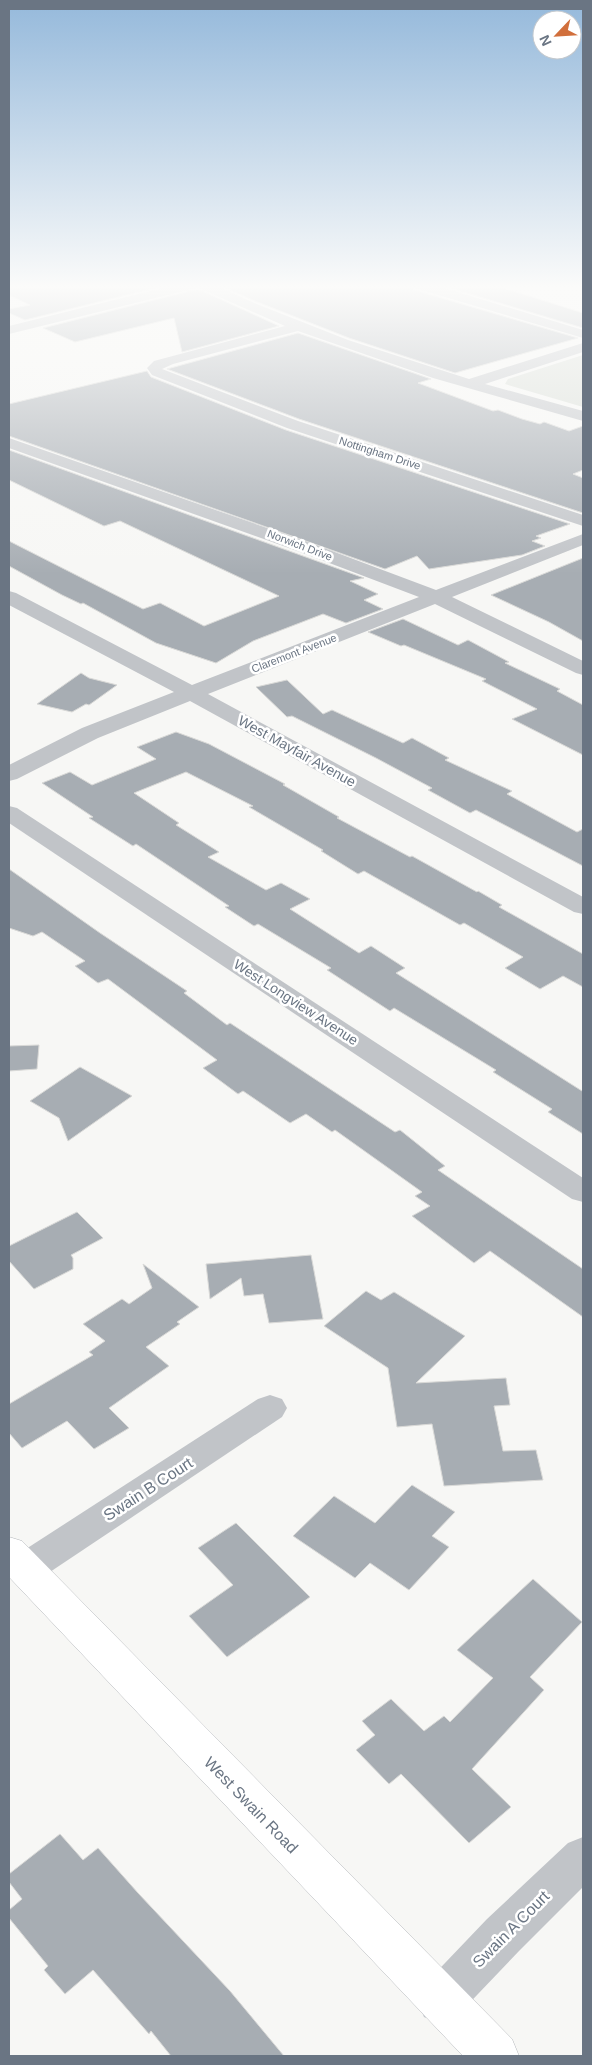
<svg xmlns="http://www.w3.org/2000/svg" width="592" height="2065" viewBox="0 0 592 2065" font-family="Helvetica,sans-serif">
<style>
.green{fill:#d7dcd5}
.building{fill:#a7adb3;stroke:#d9d9d7}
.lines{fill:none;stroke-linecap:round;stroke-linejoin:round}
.major-casing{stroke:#b3b6ba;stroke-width:1}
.minor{fill:#c1c4c8;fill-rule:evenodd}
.major{fill:#fff;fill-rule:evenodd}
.labels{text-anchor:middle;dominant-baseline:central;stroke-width:5;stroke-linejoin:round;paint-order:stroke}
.far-street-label{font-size:11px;fill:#6a7583;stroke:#fff}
.street-label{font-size:14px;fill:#6a7583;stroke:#fff}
.near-street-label{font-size:16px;fill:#6a7583;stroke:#fff}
</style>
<rect width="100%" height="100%" fill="#f7f7f5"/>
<path class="green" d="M 583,355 L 583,407 L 505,384 L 508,379 Z"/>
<g class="building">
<path d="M 9,285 L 167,285 L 25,320 L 9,313 L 9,309 L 30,305 L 9,295 Z"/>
<path d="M 219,285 L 411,285 L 414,290 L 578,338 L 455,373 L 349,338 L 255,301 Z"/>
<path d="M 440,285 L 494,285 L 583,313 L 583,328 Z"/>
<path d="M 198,289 L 279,326 L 182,352 L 174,318 L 75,342 L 43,328 Z"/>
<path d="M 298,333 L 431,379 L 418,383 L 493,411 L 498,410 L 522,419 L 540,424 L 544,422 L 569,431 L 583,426 L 583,470 L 573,474 L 583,478 L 583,513 L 299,419 L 167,369 Z"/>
<path d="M 147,371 L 151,377 L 286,430 L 570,524 L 536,536 L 541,538 L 532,541 L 545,546 L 522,555 L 429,569 L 417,556 L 385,569 L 9,436 L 9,404 Z"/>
<path d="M 9,450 L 364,578 L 350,581 L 378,594 L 364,600 L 383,609 L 346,623 L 323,614 L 253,641 L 216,663 L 156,643 L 83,603 L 81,604 L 62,595 L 9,566 L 9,541 L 143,609 L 160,603 L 204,626 L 279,596 L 120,521 L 104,526 L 9,480 Z"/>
<path d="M 583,558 L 583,641 L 549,622 L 491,595 Z"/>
<path d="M 403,619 L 458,645 L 468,640 L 509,662 L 505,663 L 560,689 L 557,691 L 583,705 L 583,755 L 512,719 L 537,709 L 482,681 L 486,679 L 404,645 L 401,646 L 368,632 Z"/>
<path d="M 81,673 L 89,678 L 117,685 L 89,705 L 86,704 L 72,712 L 37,704 Z"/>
<path d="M 287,680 L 323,714 L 332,710 L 403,743 L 412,738 L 449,758 L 445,760 L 512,791 L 507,794 L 577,832 L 583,829 L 583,866 L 476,810 L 470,813 L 428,790 L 432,788 L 376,758 L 292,716 L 287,717 L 256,687 Z"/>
<path d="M 176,732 L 209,744 L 285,784 L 283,785 L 339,817 L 337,818 L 410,857 L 412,856 L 477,892 L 478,891 L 502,905 L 499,907 L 583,954 L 583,987 L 563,976 L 540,989 L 505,968 L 523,957 L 464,923 L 460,925 L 364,871 L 358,874 L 321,851 L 323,850 L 249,807 L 253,806 L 186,772 L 134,793 L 179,823 L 176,825 L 219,852 L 208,857 L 266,890 L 281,883 L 310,899 L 290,909 L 359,953 L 371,946 L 405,968 L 396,973 L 582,1091 L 583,1090 L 583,1134 L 548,1112 L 552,1109 L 493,1072 L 496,1070 L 394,1008 L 390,1011 L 327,970 L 331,968 L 258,924 L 254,926 L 225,907 L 229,906 L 136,844 L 133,846 L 89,818 L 93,817 L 42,783 L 70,772 L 92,785 L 156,759 L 137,747 Z"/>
<path d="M 9,869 L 100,933 L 187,991 L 184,993 L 227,1025 L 230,1023 L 395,1132 L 400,1130 L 445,1166 L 438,1170 L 583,1269 L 583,1317 L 490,1251 L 474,1263 L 412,1216 L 430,1206 L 415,1196 L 422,1192 L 335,1130 L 332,1132 L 306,1114 L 290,1123 L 243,1091 L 238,1094 L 203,1068 L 217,1060 L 108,979 L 98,983 L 75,966 L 85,961 L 42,932 L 33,936 L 9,928 Z"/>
<path d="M 39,1045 L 37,1069 L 9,1071 L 9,1046 Z"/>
<path d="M 80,1067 L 132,1096 L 68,1141 L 59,1118 L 30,1101 Z"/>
<path d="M 77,1212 L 103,1238 L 71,1255 L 73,1258 L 73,1269 L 34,1289 L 9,1261 L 9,1246 Z"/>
<path d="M 311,1255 L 323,1319 L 269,1323 L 263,1294 L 244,1296 L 241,1278 L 210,1299 L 206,1264 Z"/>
<path d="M 143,1264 L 199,1307 L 177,1322 L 180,1324 L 146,1347 L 169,1366 L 109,1408 L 129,1428 L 94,1449 L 67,1421 L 22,1448 L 9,1433 L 9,1404 L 93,1355 L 89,1352 L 105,1341 L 83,1324 L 122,1299 L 129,1304 L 152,1288 Z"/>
<path d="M 366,1291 L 381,1300 L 394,1292 L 465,1336 L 416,1383 L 506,1378 L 510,1405 L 494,1406 L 503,1451 L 536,1450 L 543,1480 L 444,1486 L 432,1424 L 397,1427 L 388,1368 L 324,1326 Z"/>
<path d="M 412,1485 L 455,1512 L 432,1536 L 449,1547 L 409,1590 L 370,1563 L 355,1578 L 293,1536 L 334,1496 L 375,1523 Z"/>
<path d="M 236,1523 L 310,1597 L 227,1657 L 189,1616 L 233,1585 L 198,1548 Z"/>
<path d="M 533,1579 L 582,1622 L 530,1677 L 544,1690 L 472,1769 L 511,1807 L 469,1843 L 401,1774 L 389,1784 L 356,1750 L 375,1735 L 362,1721 L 391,1699 L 424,1731 L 444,1716 L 450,1722 L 493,1678 L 457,1650 Z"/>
<path d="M 60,1834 L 83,1860 L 98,1848 L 138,1893 L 230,1991 L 284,2056 L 171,2056 L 151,2031 L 149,2034 L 93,1970 L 65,1994 L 44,1970 L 48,1966 L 9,1918 L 9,1910 L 22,1899 L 9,1882 L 9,1874 Z"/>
</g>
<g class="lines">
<defs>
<path id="major" d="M 9,1537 L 22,1541 L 512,2039 L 519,2056 L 463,2056 L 9,1577 Z"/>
</defs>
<use href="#major" class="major-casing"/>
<g class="minor">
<path d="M 175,285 L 215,285 L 254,303 L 348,340 L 469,379 L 583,343 L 583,352 L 485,384 L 583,411 L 583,421 L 433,378 L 298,331 L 173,364 L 162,369 L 298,421 L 583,515 L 583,526 L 287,428 L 152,375 L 147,368 L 154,361 L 285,326 L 199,288 L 198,285 L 196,288 L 9,334 L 9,326 Z"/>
<path d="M 413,285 L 434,285 L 583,330 L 583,338 L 415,288 Z"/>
<path d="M 9,438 L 316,545 L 436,590 L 583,534 L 583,545 L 452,597 L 583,661 L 583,675 L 576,673 L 435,604 L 208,694 L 583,897 L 583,914 L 574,912 L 190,701 L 98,738 L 17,779 L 9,781 L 9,765 L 82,728 L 174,692 L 9,605 L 9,591 L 16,593 L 192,685 L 419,597 L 303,553 L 9,448 Z"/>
<path d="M 9,806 L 17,808 L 583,1178 L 583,1202 L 572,1199 L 9,823 Z"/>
<path d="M 270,1395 L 282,1399 L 287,1408 L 282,1417 L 38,1580 L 25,1585 L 12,1580 C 8,1572 8,1566 12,1558 L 258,1399 Z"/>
<path d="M 583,1837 L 583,1887 L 519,1951 L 456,2017 L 440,2024 L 424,2017 L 417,2001 L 424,1985 L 487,1919 L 568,1843 Z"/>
</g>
<use href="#major" class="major"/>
</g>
<linearGradient id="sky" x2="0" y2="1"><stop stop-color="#95b9db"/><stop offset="0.5" stop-color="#fbfbfa"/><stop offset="1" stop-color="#fbfbfa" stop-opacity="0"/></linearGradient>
<rect width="592" height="574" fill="url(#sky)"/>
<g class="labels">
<g class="far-street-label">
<text transform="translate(380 453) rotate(18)">Nottingham Drive</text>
<text transform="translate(300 545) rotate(21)">Norwich Drive</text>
<text transform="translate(294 653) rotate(-21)">Claremont Avenue</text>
</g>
<g class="street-label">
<text transform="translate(297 751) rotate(29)">West Mayfair Avenue</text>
<text transform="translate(296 1002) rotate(33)">West Longview Avenue</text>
</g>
<g class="near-street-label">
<text transform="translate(148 1489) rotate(-33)">Swain B Court</text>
<text transform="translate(251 1805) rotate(46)">West Swain Road</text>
<text transform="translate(511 1929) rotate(-45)">Swain A Court</text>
</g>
</g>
<rect width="592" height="2065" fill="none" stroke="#6a7583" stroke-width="20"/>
<g transform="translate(557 35) rotate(245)"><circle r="24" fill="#ffffff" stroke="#c3c8cd"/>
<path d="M0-4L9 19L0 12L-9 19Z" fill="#d16f3c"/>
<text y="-8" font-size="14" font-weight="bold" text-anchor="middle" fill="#6a7583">N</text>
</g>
</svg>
